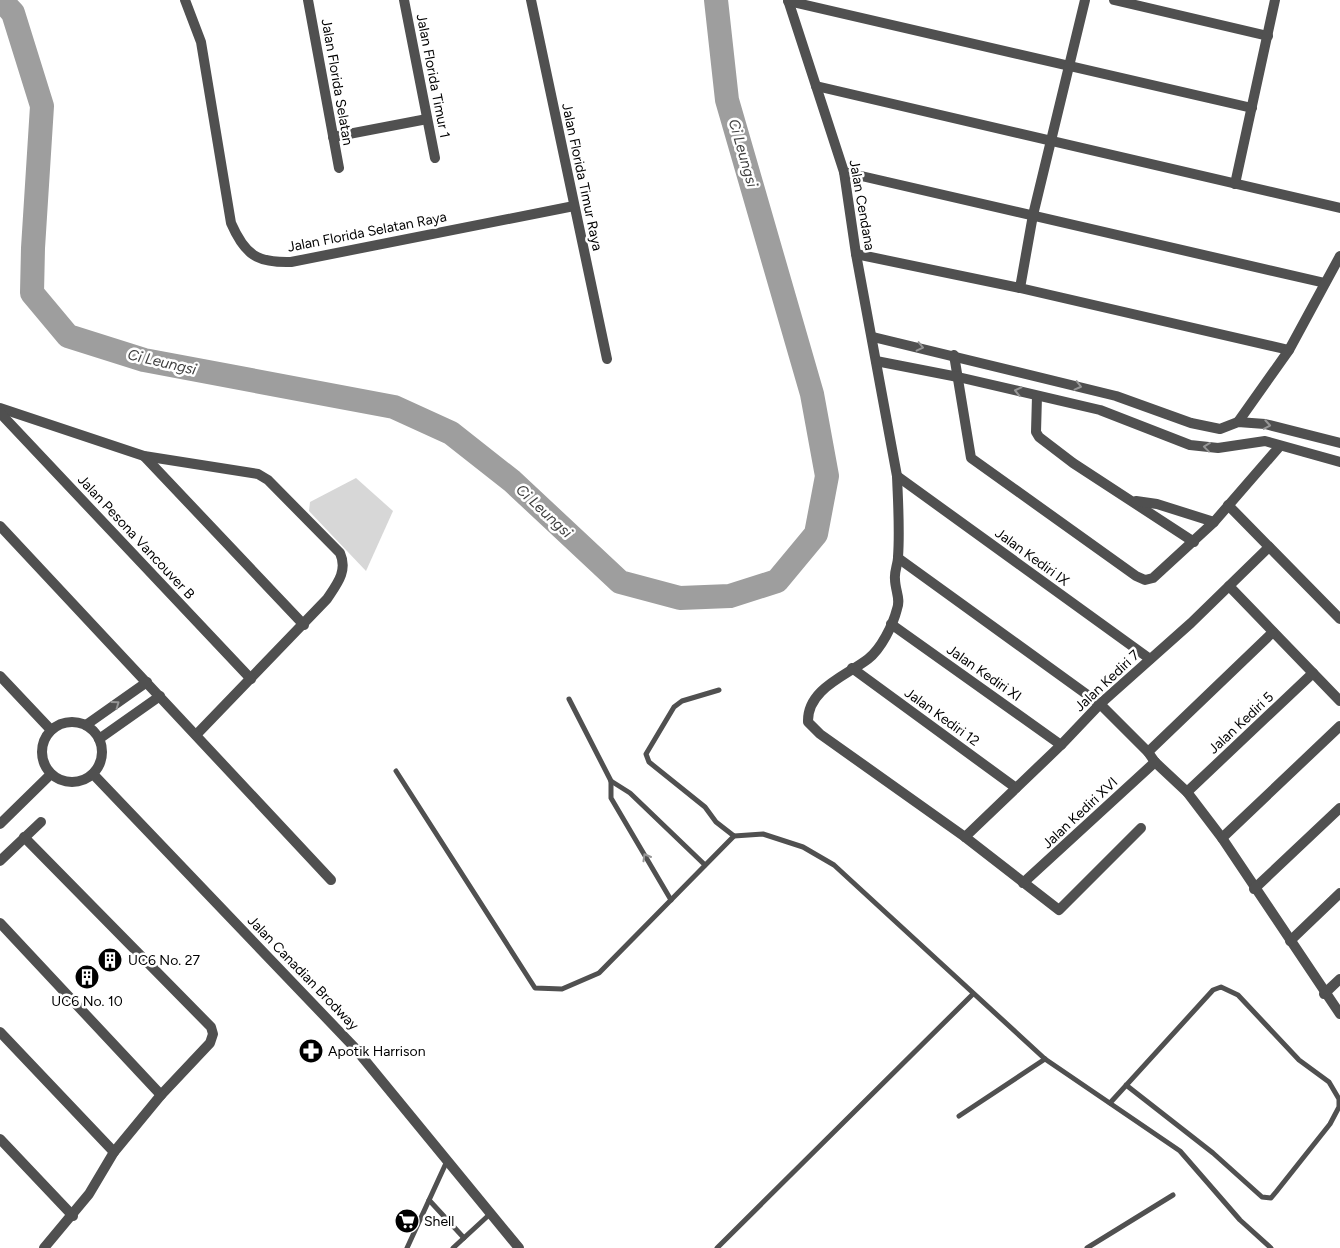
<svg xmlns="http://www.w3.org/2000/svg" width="1340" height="1248" viewBox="0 0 1340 1248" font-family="Figtree,sans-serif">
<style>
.park{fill:#d7d7d7}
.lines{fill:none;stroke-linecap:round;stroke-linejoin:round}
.river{stroke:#9e9e9e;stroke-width:24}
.service{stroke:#505050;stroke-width:5}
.minor{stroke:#505050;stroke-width:10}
.tertiary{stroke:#505050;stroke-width:10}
.oneway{stroke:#969696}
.labels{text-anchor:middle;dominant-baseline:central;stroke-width:5;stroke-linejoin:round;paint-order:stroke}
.street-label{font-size:14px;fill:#000;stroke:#fff}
.poi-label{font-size:14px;fill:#000;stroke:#fff;text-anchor:start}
.water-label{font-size:15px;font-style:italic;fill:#3f3f3f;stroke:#fff}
</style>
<rect width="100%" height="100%" fill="#fff"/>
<path class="park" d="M 356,478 L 393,511 L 366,571 L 309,511 L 310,502 Z"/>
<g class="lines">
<path class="river" d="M 1,0 L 13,13 L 42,106 L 33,248 L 32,293 L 68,336 L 144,360 L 394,407 L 451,433 L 512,481 L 620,582 L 680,598 L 730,596 L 777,581 L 816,534 L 827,476 L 812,394 L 727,100 L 716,0"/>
<g class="service">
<path d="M 719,690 L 682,701 L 674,707 L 646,754 L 649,762 L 705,807 L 716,822 L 734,836 L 763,834 L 803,847 L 834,865 L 1045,1059 L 1180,1151 L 1240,1220 L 1271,1248"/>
<path d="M 569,699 L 611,781 L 611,798 L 671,900"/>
<path d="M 396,771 L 535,988 L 562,989 L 599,973 L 734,836"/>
<path d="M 611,781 L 630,793 L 705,865"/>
<path d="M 1110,1103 L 1213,990 L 1221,987 L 1238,995 L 1299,1060 L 1329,1082 L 1339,1099 L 1339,1107 L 1330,1124 L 1276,1192 L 1271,1198 L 1262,1197 L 1213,1153 L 1126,1085"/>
<path d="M 959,1116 L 1045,1059"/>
<path d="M 429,1200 L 464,1238"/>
<path d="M 407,1248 L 447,1161"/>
<path d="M 453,1248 L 490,1214"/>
<path d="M 717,1248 L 973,994"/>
<path d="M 1087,1248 L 1173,1195"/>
</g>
<g class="minor">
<path d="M 185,0 L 201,42 L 231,223 C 245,255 257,263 291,262 L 574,206"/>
<path d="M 308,0 L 339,168"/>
<path d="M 404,0 L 435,158"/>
<path d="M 531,0 L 607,359"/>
<path d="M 788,0 L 844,172 L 856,254 L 897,476 C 898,502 900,530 898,557 C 898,564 894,572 895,579 C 895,590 901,599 897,609 C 893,625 881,649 868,659 C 846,676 807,689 808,722 L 820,734 L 965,837 L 1059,910 L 1141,828"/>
<path d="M 1114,0 L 1268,36"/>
<path d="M 788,1 L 1252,108"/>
<path d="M 816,86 L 1340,208"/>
<path d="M 333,137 L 427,119"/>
<path d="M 844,172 L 1325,283"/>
<path d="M 1235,184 L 1275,0"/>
<path d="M 856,254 L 1020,288 L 1289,350"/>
<path d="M 1020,288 L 1033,215 L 1085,0"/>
<path d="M 873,337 L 1116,396 L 1191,423 L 1220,429 L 1238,422 L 1265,424 L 1340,443"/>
<path d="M 954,355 L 971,458 L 1136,576 L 1145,580 L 1153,578 L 1214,522 L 1280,446"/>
<path d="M 876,361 L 958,377 L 1100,410 L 1190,445 L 1218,448 L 1265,441 L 1340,462"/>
<path d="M 1037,396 L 1036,432 L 1039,437 L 1073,463 L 1194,542"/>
<path d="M 0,408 L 144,456 L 258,474 L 268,480 L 340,553 C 348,571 337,584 327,599 L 196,735"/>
<path d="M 0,413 L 251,679"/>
<path d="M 1238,422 L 1289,350 L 1340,256"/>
<path d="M 144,456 L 304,625"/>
<path d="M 897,476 L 1150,659"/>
<path d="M 1136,501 L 1157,504 L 1214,522"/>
<path d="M 1228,505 L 1340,619"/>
<path d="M 0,526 L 331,880"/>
<path d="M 898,558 L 1100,704 L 1148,752 L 1155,762 L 1187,792 L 1222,838 L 1340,1014"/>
<path d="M 1229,586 L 1340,701"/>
<path d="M 891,624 L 1061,745"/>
<path d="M 852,668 L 1016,788"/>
<path d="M 86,725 L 147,682"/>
<path d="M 99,739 L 160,696"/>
<path d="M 1148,752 L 1273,632"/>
<path d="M 1187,792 L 1313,673"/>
<path d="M 0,824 L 51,774"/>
<path d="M 24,837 L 211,1027 L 213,1034 L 210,1043 L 161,1095 L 114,1152 L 89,1194 L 44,1248"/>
<path d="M 965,837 L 1061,745 L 1100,704 L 1191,623 L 1269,547"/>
<path d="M 1222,838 L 1340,726"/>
<path d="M 0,861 L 41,822"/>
<path d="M 1023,883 L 1155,762"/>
<path d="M 1254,889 L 1340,808"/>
<path d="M 0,923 L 161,1095"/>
<path d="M 1290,941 L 1340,893"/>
<path d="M 1324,994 L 1340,979"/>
<path d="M 0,1032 L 114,1152"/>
<path d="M 0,1139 L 73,1216"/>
</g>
<g class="tertiary">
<path d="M 0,676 L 51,730"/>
<circle cx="72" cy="752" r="30"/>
<path d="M 93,774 L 354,1047 L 519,1248"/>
</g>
</g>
<defs><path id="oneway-chevron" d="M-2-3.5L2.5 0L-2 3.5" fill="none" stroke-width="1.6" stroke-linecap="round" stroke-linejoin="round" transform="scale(1.25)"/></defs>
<g class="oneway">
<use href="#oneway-chevron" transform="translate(920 347) rotate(13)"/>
<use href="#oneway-chevron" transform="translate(1078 386) rotate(14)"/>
<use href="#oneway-chevron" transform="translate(1018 391) rotate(-167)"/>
<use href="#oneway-chevron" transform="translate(1267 425) rotate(10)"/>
<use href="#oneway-chevron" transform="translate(1207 447) rotate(-173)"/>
<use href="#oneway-chevron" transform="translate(116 704) rotate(-36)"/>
<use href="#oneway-chevron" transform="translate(646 857) rotate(-120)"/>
</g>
<defs>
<symbol id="building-disc" viewBox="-11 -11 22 22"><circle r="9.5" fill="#000" stroke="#fff"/><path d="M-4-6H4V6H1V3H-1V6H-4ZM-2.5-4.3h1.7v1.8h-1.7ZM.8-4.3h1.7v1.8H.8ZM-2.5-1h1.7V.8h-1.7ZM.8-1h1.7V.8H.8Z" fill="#fff"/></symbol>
<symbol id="pharmacy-disc" viewBox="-11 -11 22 22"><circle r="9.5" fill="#000" stroke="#fff"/><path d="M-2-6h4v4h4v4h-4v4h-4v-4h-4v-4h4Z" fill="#fff"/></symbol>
<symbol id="supermarket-disc" viewBox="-11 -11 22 22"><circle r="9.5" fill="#000" stroke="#fff"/><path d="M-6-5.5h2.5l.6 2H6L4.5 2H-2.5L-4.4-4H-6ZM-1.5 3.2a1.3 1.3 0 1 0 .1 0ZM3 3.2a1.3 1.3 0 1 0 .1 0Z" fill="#fff"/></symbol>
</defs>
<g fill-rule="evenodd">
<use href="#building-disc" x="96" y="946" width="28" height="28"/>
<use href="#building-disc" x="73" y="963" width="28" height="28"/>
<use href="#pharmacy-disc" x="297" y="1037" width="28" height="28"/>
<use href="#supermarket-disc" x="393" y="1207" width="28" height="28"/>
</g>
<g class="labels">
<g class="street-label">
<text transform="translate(433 76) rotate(79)">Jalan Florida Timur 1</text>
<text transform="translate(337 82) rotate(80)">Jalan Florida Selatan</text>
<text transform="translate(582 177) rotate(78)">Jalan Florida Timur Raya</text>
<text transform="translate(862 205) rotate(80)">Jalan Cendana</text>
<text transform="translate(367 232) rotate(-11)">Jalan Florida Selatan Raya</text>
<text transform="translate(136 537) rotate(47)">Jalan Pesona Vancouver B</text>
<text transform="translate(1032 557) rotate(36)">Jalan Kediri IX</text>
<text transform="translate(984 673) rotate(35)">Jalan Kediri XI</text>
<text transform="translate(1107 681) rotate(-43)">Jalan Kediri 7</text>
<text transform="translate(942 717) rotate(36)">Jalan Kediri 12</text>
<text transform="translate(1241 723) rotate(-43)">Jalan Kediri 5</text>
<text transform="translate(1080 813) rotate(-43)">Jalan Kediri XVI</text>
<text transform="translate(303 973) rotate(46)">Jalan Canadian Brodway</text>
</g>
<g class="poi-label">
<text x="128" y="960">UC6 No. 27</text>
<text x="87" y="1001" text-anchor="middle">UC6 No. 10</text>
<text x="328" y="1051">Apotik Harrison</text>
<text x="424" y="1221">Shell</text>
</g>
<g class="water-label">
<text transform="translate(743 153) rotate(74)">Ci Leungsi</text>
<text transform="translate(162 362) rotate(13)">Ci Leungsi</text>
<text transform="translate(544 511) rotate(43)">Ci Leungsi</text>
</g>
</g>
</svg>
